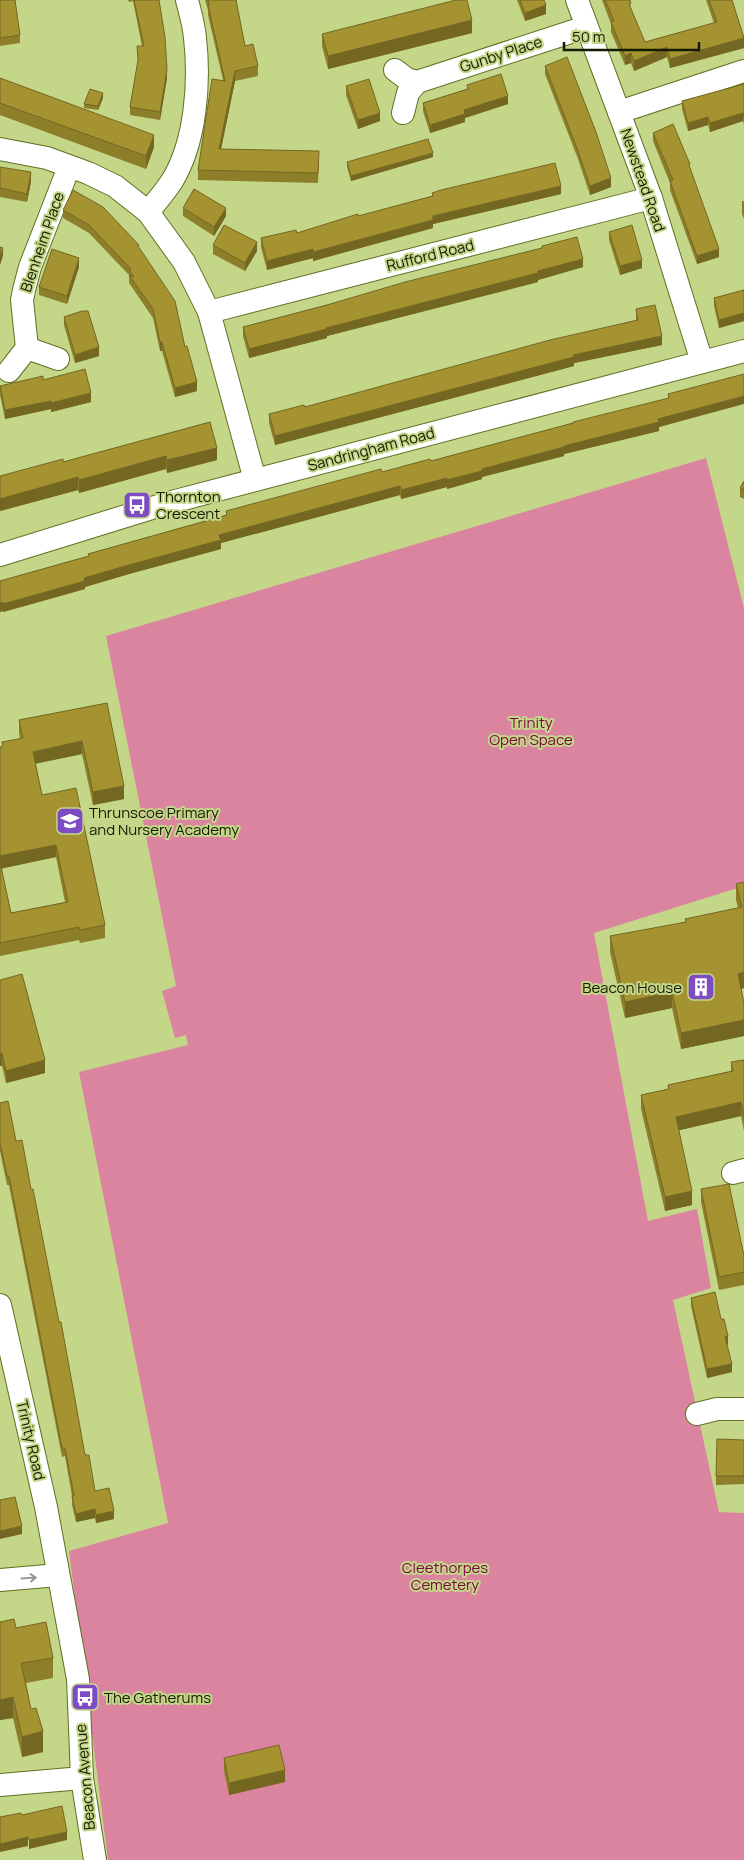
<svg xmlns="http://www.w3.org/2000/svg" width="744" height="1860" viewBox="0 0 744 1860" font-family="Manrope,sans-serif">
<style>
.green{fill:#db84a0}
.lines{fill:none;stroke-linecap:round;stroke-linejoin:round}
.minor-casing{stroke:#606f22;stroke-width:24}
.minor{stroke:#fff;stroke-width:22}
.wall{fill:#8d7e29;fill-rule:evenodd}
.shaded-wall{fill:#736722}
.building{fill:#a49330;stroke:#736722}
.oneway{stroke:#96988c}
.labels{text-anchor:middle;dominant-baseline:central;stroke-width:4;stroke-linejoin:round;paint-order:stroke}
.street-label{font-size:15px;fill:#151b00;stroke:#c4d789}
.poi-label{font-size:15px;fill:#151b00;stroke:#c4d789;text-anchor:start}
.park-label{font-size:15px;fill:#7a063f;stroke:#c4d789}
</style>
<rect width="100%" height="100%" fill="#c4d789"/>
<path class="green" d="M 706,458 L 744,608 L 744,886 L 594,933 L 648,1221 L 697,1209 L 711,1288 L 673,1300 L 719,1512 L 744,1513 L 744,1860 L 108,1860 L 69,1551 L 168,1523 L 79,1072 L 188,1045 L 186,1035 L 175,1038 L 162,991 L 176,986 L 106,636 Z"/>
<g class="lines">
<defs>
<g id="minor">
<path d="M 577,0 L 651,198 L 702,362"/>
<path d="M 395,70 L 407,79 L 417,82"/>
<path d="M 619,112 L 744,71"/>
<path d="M 403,113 L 408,93 L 417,82 L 586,27"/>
<path d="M 0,149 L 47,158 L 88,173 L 115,186 L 148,212 L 184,262 L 209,312 L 255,480"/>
<path d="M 148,212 C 156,202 165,192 172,181 C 196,142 200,82 195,38 C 194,25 190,12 187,0"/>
<path d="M 209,312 L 651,198"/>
<path d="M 27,348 L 22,300 L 24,290 L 30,267 L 69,167"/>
<path d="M 9,371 L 27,348 L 58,359"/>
<path d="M 0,555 L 168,503 L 744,351"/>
<path d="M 733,1173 L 744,1170"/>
<path d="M 0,1305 L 46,1507 L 78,1679 L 82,1778 L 95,1860"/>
<path d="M 697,1414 L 717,1409 L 744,1409"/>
<path d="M 0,1580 L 58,1575"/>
<path d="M 0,1785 L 82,1778"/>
</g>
</defs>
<use href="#minor" class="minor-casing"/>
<use href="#minor" class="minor"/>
</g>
<g class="wall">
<path d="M 0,0 L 20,35 L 20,43 L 0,46 Z"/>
<path d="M 128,0 L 159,0 L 167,78 L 160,120 L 130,115 L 130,107 L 142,46 L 133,1 L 129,2 Z"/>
<path d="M 205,0 L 236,0 L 245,46 L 258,66 L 258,76 L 235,81 L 221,149 L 319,161 L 318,183 L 198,180 L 198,170 L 223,80 L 208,15 L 208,10 Z"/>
<path d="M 517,0 L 544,0 L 546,14 L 525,21 Z"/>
<path d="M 602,0 L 630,0 L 631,11 L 645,42 L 714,23 L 706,0 L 732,0 L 744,37 L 744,48 L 670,68 L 667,57 L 634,71 L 631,63 L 625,65 L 611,32 L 611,24 Z"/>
<path d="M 472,33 L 328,69 L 322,46 L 322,34 Z"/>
<path d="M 545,66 L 611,187 L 590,195 L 578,159 L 545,74 Z"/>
<path d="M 0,78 L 154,147 L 146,169 L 0,115 Z"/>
<path d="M 744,84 L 744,125 L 743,121 L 710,132 L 708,125 L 688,131 L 682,109 L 682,101 Z"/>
<path d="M 467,85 L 508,104 L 465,118 L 465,122 L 430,133 L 423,111 L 423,103 L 467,89 Z"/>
<path d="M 346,86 L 380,121 L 358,129 L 346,95 Z"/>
<path d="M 103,98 L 98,110 L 84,108 L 84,104 Z"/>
<path d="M 653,133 L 719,257 L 697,264 L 670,190 L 670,183 L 653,141 Z"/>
<path d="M 433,157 L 351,181 L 347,167 L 347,162 Z"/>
<path d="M 0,167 L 31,181 L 27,202 L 0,197 Z"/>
<path d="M 432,193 L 561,194 L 433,224 L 433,228 L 313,261 L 313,258 L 267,270 L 261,247 L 261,238 L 297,233 L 432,196 Z"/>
<path d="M 742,201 L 744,201 L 744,219 L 742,214 Z"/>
<path d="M 183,208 L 226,216 L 214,236 L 183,216 Z"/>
<path d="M 63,210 L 139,249 L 185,347 L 197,391 L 175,397 L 162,351 L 160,351 L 153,318 L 129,283 L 129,275 L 89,233 L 63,218 Z"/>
<path d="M 609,232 L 642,268 L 620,275 L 609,240 Z"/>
<path d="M 213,245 L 257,251 L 245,271 L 213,254 Z"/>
<path d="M 542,246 L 583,267 L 538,280 L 538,282 L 327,336 L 327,338 L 249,358 L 243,336 L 243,327 L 542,248 Z"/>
<path d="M 79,267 L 67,304 L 39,295 L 39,287 Z"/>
<path d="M 744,290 L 744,321 L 719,328 L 714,306 L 714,298 Z"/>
<path d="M 636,309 L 662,345 L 574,363 L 574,366 L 275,445 L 269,423 L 269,414 L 305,407 L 636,320 Z"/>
<path d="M 64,317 L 99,356 L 75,363 L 64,325 Z"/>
<path d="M 43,380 L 91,402 L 51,412 L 51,409 L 5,419 L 0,395 L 0,386 Z"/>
<path d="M 668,394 L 691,418 L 659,427 L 659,431 L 564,454 L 564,456 L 482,477 L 482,479 L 447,489 L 447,487 L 401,499 L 400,495 L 221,543 L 221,549 L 129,574 L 85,587 L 85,589 L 3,612 L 0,581 L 88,556 L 88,554 L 226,515 L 226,511 L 382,472 L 431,461 L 668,398 Z"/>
<path d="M 210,422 L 217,460 L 167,473 L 166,469 L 79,493 L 78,490 L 0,511 L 0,476 L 63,462 Z"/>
<path d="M 744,481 L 744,499 L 740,497 L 740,488 Z"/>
<path d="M 107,703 L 124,799 L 93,805 L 82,754 L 35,764 L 42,795 L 105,925 L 105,938 L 80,943 L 79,940 L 0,956 L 0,747 L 2,746 L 2,742 L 20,739 L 19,733 L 19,720 ZM 56,857 L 65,902 L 11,913 L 1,868 Z"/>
<path d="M 744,882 L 744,988 L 741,989 L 744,1003 L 744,1036 L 681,1049 L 672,1008 L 625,1018 L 610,952 L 610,936 L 685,923 L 685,919 L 738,908 L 736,900 L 736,884 Z"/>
<path d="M 0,980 L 45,1073 L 6,1083 L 2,1066 Z"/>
<path d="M 744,1060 L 744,1131 L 741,1116 L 679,1130 L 692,1205 L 665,1211 L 641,1109 L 641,1095 L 668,1089 L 668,1085 L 731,1071 L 731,1062 Z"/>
<path d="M 0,1103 L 16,1141 L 31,1189 L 85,1455 L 95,1491 L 114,1519 L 96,1523 L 95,1518 L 76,1522 L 72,1505 L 72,1496 L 65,1456 L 62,1457 L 9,1185 L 7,1185 L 0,1151 Z"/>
<path d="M 701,1189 L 744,1256 L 744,1285 L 719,1290 L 701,1202 Z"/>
<path d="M 691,1298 L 721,1319 L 728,1344 L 727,1345 L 732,1372 L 707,1378 L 691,1306 Z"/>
<path d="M 744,1440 L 744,1484 L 716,1485 L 716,1476 Z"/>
<path d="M 16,1628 L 53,1658 L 53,1678 L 26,1683 L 31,1709 L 43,1752 L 22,1757 L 13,1718 L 0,1720 Z"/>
<path d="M 224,1758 L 285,1782 L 229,1795 L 224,1771 Z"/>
</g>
<g class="shaded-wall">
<path d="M 546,5 L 546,14 L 525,21 L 525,13 Z"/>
<path d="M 472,20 L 472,33 L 328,69 L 328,56 Z"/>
<path d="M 744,38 L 744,48 L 670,68 L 670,59 Z"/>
<path d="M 667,47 L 667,57 L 634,71 L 634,61 Z"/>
<path d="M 631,53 L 631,63 L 625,65 L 625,56 Z"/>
<path d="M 167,70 L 167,78 L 160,120 L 160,112 Z"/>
<path d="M 235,71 L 235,81 L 219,159 L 219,149 Z"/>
<path d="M 103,93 L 103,98 L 98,110 L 98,106 Z"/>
<path d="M 508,96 L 508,104 L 465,118 L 465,122 L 430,133 L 430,125 L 464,110 Z"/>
<path d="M 380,113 L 380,121 L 358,129 L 358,120 Z"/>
<path d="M 743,113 L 743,121 L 710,132 L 710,123 Z"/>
<path d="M 708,117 L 708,125 L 688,131 L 688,123 Z"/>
<path d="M 154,135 L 154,147 L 146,169 L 146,156 Z"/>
<path d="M 433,153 L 433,157 L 351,181 L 351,176 Z"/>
<path d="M 31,172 L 31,181 L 27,202 L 27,194 Z"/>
<path d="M 611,178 L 611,187 L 590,195 L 590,186 Z"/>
<path d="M 561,186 L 561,194 L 433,224 L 433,228 L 313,261 L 313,252 L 433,216 Z"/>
<path d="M 226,208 L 226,216 L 214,236 L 214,227 Z"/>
<path d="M 257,242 L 257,251 L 245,271 L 245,263 Z"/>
<path d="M 3,248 L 3,256 L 0,265 L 0,257 Z"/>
<path d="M 313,249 L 313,258 L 267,270 L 267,261 Z"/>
<path d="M 719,249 L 719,257 L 697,264 L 697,256 Z"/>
<path d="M 79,258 L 79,267 L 67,304 L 67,296 Z"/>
<path d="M 583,259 L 583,267 L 538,280 L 538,282 L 327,336 L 327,338 L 249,358 L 249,349 Z"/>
<path d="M 642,260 L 642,268 L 620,275 L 620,266 Z"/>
<path d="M 744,313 L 744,321 L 719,328 L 719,320 Z"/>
<path d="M 662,336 L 662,345 L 574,363 L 574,366 L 275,445 L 275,436 L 573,355 Z"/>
<rect x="160" y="342" width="2" height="9"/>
<path d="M 99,347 L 99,356 L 75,363 L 75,355 Z"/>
<path d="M 197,382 L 197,391 L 175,397 L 175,388 Z"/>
<path d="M 91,393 L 91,402 L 51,412 L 51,403 Z"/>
<path d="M 744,396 L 744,404 L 659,427 L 659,431 L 564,454 L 564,456 L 482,477 L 482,479 L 447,489 L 447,480 L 482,469 L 658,419 Z"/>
<path d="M 51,401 L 51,409 L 5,419 L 5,410 Z"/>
<path d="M 217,448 L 217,460 L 167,473 L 167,460 Z"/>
<path d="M 166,456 L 166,469 L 79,493 L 79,480 Z"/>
<path d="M 78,477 L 78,490 L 0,511 L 0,499 Z"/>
<path d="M 447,478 L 447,487 L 401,499 L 401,490 Z"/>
<path d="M 400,486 L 400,495 L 221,543 L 221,549 L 129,574 L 85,587 L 85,589 L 3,612 L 3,604 L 219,535 Z"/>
<path d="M 3,602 L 3,611 L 0,612 L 0,603 Z"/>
<path d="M 82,741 L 82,754 L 33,764 L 33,752 Z"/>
<path d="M 124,786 L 124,799 L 93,805 L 93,792 Z"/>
<path d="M 56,845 L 56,857 L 0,869 L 0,856 Z"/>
<path d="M 744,972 L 744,988 L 738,989 L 738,974 Z"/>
<path d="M 672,992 L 672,1008 L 625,1018 L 625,1002 Z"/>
<path d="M 744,1020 L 744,1036 L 681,1049 L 681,1033 Z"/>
<path d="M 2,1053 L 2,1066 L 0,1066 L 0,1054 Z"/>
<path d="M 45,1060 L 45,1073 L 6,1083 L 6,1071 Z"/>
<path d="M 741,1102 L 741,1116 L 676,1131 L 676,1117 Z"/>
<path d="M 692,1191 L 692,1205 L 665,1211 L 665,1197 Z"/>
<path d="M 728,1336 L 728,1344 L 725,1345 L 725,1337 Z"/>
<path d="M 732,1364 L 732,1372 L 707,1378 L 707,1369 Z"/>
<path d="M 95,1509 L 95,1518 L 76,1522 L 76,1514 Z"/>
<path d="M 114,1511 L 114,1519 L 96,1523 L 96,1515 Z"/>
<path d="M 22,1526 L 22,1534 L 0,1539 L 0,1531 Z"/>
<path d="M 13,1697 L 13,1718 L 0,1720 L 0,1700 Z"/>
<path d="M 43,1731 L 43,1752 L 22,1757 L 22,1737 Z"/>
<path d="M 285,1770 L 285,1782 L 229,1795 L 229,1783 Z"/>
<path d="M 67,1832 L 67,1840 L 29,1849 L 29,1840 Z"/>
<path d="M 28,1837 L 28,1846 L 0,1852 L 0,1844 Z"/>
</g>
<g class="building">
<path d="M 0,0 L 15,0 L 20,35 L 0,38 Z"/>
<path d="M 134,0 L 159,0 L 165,37 L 167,70 L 160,112 L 130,107 L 138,60 L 137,46 L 144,46 Z"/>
<path d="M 208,0 L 236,0 L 245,46 L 253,44 L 258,66 L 235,71 L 219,149 L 319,151 L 318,173 L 198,170 L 212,79 L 225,81 L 208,5 L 209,5 Z"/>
<path d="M 456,0 L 467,0 L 472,20 L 328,56 L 322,34 Z"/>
<path d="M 520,0 L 544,0 L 546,5 L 525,13 Z"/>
<path d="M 605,0 L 630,0 L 631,3 L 629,4 L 645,42 L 717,22 L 709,0 L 732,0 L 744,38 L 670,59 L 667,47 L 634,61 L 631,53 L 625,56 L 611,22 L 614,21 Z"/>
<path d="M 567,57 L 596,132 L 611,178 L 590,186 L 578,151 L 545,66 Z"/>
<path d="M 501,74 L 508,96 L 464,110 L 465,114 L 430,125 L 423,103 L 468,89 L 467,85 Z"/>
<path d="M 0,78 L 154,135 L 146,156 L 0,103 Z"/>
<path d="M 369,79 L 380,113 L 358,120 L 346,86 Z"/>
<path d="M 744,84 L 744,117 L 743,113 L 710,123 L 708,117 L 688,123 L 682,101 Z"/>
<path d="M 90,89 L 103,93 L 98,106 L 84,104 Z"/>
<path d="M 673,124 L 690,164 L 689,165 L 719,249 L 697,256 L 670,181 L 673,180 L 653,133 Z"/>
<path d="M 428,139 L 433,153 L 351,176 L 347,162 Z"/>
<path d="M 555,163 L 561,186 L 433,216 L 433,220 L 313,252 L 313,249 L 267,261 L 261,238 L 296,230 L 297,233 L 358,214 L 358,216 L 433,196 L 432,193 L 441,190 Z"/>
<path d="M 0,167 L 31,172 L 27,194 L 0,188 Z"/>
<path d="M 194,189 L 226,208 L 214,227 L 183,208 Z"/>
<path d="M 73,190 L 103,207 L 139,245 L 138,246 L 175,301 L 185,347 L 187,346 L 197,382 L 175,388 L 162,342 L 160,342 L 153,309 L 129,275 L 134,277 L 129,270 L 131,269 L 89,225 L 63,210 Z"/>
<path d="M 224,225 L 257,242 L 245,263 L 213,245 Z"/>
<path d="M 632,225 L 642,260 L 620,266 L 609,232 Z"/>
<path d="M 577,237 L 583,259 L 538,271 L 538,273 L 326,328 L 327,329 L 249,349 L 243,327 L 327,305 L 405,282 L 542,248 L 542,246 Z"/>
<path d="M 0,247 L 3,248 L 0,257 Z"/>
<path d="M 52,249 L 79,258 L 67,296 L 39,287 Z"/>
<path d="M 744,290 L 744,313 L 719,320 L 714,298 Z"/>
<path d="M 655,305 L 662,336 L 573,355 L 574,357 L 275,436 L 269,414 L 304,405 L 305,407 L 550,340 L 638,320 L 636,309 Z"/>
<path d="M 82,311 L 88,311 L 99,347 L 75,355 L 64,317 Z"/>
<path d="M 85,369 L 91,393 L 51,403 L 51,401 L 5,410 L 0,386 L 43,376 L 43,380 Z"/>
<path d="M 744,374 L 744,396 L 658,419 L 659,422 L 564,446 L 564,447 L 482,469 L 482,471 L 447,480 L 447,478 L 401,490 L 400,486 L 219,535 L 221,540 L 129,565 L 84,578 L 85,581 L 3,604 L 3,602 L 0,603 L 0,581 L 89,556 L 88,554 L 227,515 L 226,511 L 381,469 L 382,472 L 430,459 L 431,461 L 573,423 L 573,422 L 669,398 L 668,394 Z"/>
<path d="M 210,422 L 217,448 L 167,460 L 166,456 L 79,480 L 78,477 L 0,499 L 0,476 L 63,459 L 63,462 Z"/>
<path d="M 744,481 L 744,490 L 740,488 Z"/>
<path d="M 107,703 L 124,786 L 93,792 L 82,741 L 33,752 L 42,795 L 76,788 L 105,925 L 80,930 L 79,927 L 0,943 L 0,862 L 11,913 L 68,902 L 56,845 L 0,856 L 0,747 L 3,746 L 2,742 L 23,738 L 19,720 Z"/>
<path d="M 744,882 L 744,972 L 738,974 L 744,1003 L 744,1020 L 681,1033 L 672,992 L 625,1002 L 610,936 L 686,922 L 685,919 L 742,907 L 736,884 Z"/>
<path d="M 22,974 L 45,1060 L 6,1071 L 2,1053 L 0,1054 L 0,980 Z"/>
<path d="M 744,1060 L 744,1117 L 741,1102 L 676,1117 L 692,1191 L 665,1197 L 641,1095 L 669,1089 L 668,1085 L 733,1071 L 731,1062 Z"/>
<path d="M 8,1101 L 16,1141 L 22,1140 L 31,1189 L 33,1189 L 59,1322 L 61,1322 L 85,1455 L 89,1455 L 95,1491 L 109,1488 L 114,1511 L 96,1515 L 95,1509 L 76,1514 L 72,1496 L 74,1496 L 65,1448 L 62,1448 L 9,1176 L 7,1176 L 0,1143 L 0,1103 Z"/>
<path d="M 729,1184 L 744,1256 L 744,1272 L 719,1277 L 701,1189 Z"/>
<path d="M 715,1292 L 721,1319 L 724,1319 L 728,1336 L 725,1337 L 732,1364 L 707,1369 L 691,1298 Z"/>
<path d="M 717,1439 L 744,1440 L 744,1476 L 716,1476 Z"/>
<path d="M 15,1497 L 22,1526 L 0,1531 L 0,1500 Z"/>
<path d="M 14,1619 L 16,1628 L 46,1622 L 53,1658 L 21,1663 L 31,1709 L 36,1708 L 43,1731 L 22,1737 L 13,1697 L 0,1700 L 0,1622 Z"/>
<path d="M 279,1745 L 285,1770 L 229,1783 L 224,1758 Z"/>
<path d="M 62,1806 L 67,1832 L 29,1840 L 28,1837 L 0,1844 L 0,1817 L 21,1813 L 22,1815 Z"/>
</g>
<defs><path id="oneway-shaft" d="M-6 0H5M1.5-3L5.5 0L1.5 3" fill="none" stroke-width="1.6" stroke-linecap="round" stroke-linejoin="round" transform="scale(1.25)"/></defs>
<use class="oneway" href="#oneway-shaft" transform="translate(29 1578) rotate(-4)"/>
<defs>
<symbol id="bus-square" viewBox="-11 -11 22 22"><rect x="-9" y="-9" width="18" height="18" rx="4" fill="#7d4bc2" stroke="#c4d789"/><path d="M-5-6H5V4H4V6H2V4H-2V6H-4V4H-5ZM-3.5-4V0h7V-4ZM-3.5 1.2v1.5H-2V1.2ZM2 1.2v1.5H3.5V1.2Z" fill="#fff"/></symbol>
<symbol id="school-square" viewBox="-11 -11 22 22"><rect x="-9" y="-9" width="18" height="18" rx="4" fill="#7d4bc2" stroke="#c4d789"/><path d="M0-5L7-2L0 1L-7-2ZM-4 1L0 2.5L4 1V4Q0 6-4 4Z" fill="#fff"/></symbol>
<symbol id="building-square" viewBox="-11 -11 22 22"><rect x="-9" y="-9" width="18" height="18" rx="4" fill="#7d4bc2" stroke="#c4d789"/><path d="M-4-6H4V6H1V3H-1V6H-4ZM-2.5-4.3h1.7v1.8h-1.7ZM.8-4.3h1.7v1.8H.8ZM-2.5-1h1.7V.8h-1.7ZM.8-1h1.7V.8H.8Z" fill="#fff"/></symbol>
</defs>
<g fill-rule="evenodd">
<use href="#bus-square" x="121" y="489" width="32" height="32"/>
<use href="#school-square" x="54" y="805" width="32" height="32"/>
<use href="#building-square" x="685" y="971" width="32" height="32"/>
<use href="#bus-square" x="69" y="1681" width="32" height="32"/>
</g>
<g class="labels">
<g class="street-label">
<text transform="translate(501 54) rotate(-18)">Gunby Place</text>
<text transform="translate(643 180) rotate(71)">Newstead Road</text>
<text transform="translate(42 242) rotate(-71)">Blenheim Place</text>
<text transform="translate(430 255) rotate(-14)">Rufford Road</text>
<text transform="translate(371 449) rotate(-15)">Sandringham Road</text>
<text transform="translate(31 1440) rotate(77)">Trinity Road</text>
<text transform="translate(85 1777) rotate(-95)">Beacon Avenue</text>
</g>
<g class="poi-label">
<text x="156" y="496">Thornton<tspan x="156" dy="17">Crescent</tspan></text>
<text x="89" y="812">Thrunscoe Primary<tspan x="89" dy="17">and Nursery Academy</tspan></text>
<text x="682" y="987" text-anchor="end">Beacon House</text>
<text x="104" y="1697">The Gatherums</text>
</g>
<g class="park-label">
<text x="531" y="722">Trinity<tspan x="531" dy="17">Open Space</tspan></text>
<text x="445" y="1567">Cleethorpes<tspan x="445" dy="17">Cemetery</tspan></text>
</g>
</g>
<path d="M564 42v8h135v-8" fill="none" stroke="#151b00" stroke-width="2.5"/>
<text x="572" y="42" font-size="15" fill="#151b00" stroke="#c4d789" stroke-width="4" paint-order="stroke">50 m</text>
</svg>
